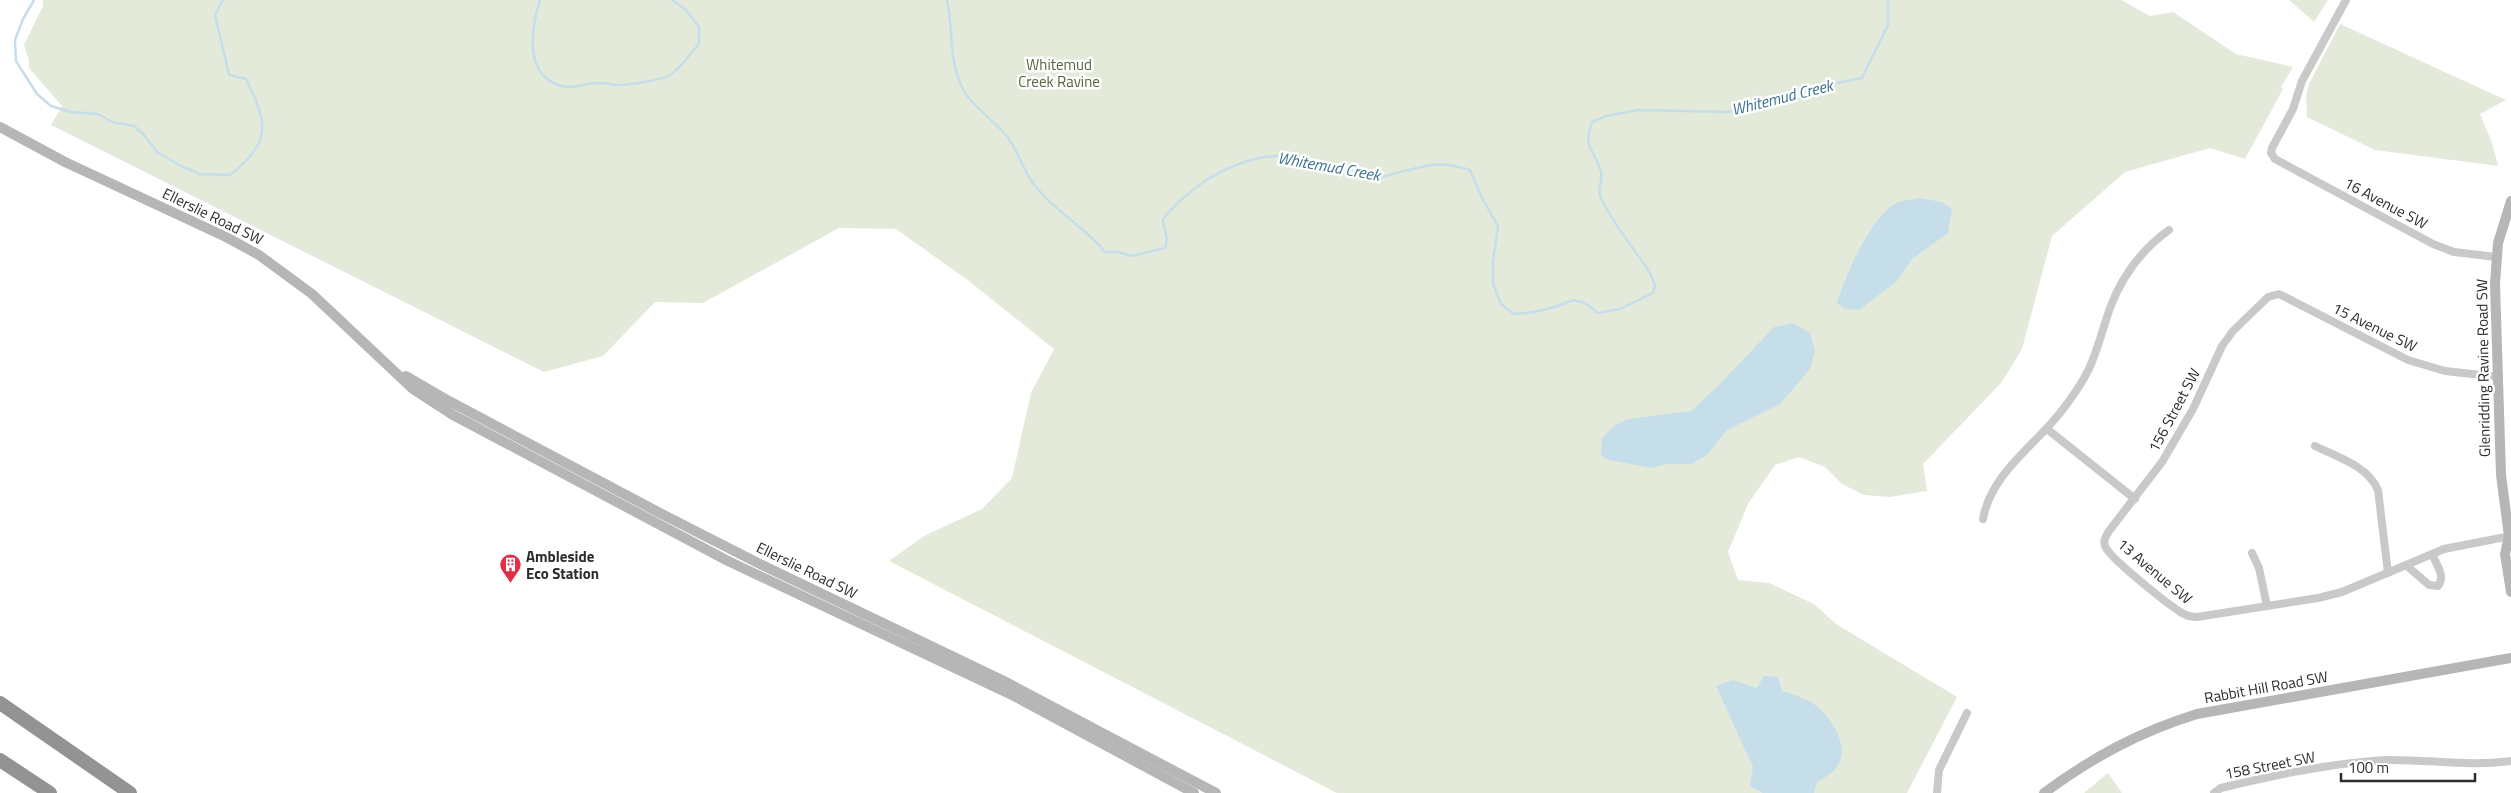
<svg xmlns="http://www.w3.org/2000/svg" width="2511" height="793" viewBox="0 0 2511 793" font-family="'Titillium Web',sans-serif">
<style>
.green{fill:#e3ead9}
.water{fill:#c5deea}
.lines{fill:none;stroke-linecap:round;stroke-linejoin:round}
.stream{stroke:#c5deea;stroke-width:2.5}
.street{stroke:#c9c9c9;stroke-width:8}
.secondary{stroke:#b6b6b6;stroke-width:10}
.highway{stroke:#939393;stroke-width:14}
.labels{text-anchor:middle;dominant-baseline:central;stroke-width:5;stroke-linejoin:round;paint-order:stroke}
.park-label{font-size:15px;fill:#52673a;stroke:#fff}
.street-label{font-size:15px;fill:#2c2c2c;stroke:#fff}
.poi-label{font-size:15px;font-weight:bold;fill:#2c2c2c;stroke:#fff;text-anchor:start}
.water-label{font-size:16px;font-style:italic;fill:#3c718c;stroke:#fff}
</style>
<rect width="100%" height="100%" fill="#fff"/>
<g class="green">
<path d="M 43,0 L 2121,0 L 2150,16 L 2173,12 L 2236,54 L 2293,67 L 2281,87 L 2283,89 L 2245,159 L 2210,148 L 2125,172 L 2052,236 L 2022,349 L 2002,382 L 1923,464 L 1927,491 L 1890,497 L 1864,495 L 1842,484 L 1825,467 L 1799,457 L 1775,465 L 1748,504 L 1728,552 L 1738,580 L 1769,583 L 1814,604 L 1836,624 L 1957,697 L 1907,793 L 1337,793 L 889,561 L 924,536 L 982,509 L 1012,478 L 1031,393 L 1054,349 L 969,281 L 896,229 L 839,228 L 703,303 L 655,302 L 603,356 L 544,372 L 51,125 L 62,106 L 29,68 L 29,60 L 24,45 L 43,6 Z"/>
<path d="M 2289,0 L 2328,0 L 2314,22 Z"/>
<path d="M 2340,24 L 2506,100 L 2480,114 L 2492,143 L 2498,166 L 2375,150 L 2307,117 L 2306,96 L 2309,84 Z"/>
<path d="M 2108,773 L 2122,793 L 2084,793 Z"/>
</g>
<g class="water">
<path d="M 1919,198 L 1942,202 L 1952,209 L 1948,233 L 1912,259 L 1897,281 L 1859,310 L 1845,309 L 1837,303 C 1845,276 1870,218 1896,203 C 1902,200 1912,200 1919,198 Z"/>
<path d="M 1793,323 L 1810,333 L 1815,350 L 1810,369 L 1780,404 L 1727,430 L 1708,454 L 1692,464 L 1667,464 L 1652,468 L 1609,460 L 1601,456 L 1602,438 L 1614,426 L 1628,419 L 1691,411 L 1718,386 L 1774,327 Z"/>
<path d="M 1764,676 L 1778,677 L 1782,691 C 1796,695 1814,701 1823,712 C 1836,726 1850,751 1836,768 C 1832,774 1823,778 1817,782 L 1814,793 L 1763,793 L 1750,786 L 1753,767 L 1716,686 L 1733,680 L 1757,688 Z"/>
</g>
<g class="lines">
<g class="stream">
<path d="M 34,0 L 23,19 L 15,40 L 16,61 L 37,94 L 51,106 L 71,112 L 98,114 L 112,122 L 134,126 L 143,134 L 157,152 L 181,166 L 200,174 L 230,175 C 272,141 268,124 246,79 L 229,75 L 215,15 L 223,0"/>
<path d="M 540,0 C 532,26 523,72 558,85 C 572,90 585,83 599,83 C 606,83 612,85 618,85 C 628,85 663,80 670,75 C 681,68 690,54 699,44 L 699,27 L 685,9 L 672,0"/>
<path d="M 947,0 C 953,27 949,56 960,83 C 969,105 990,116 1005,134 C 1017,148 1022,168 1033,183 C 1053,210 1085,227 1105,252 L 1118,252 L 1132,256 L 1165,248 L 1167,240 L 1163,219 C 1196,179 1251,147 1304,158 C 1328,164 1352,176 1377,177 C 1384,178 1393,174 1400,172 C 1428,165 1441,160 1470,170 L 1482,198 L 1498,226 L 1493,262 L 1493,284 L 1501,304 L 1514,314 C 1535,313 1553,309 1573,300 L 1585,303 L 1598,313 L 1620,309 L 1653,293 L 1655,285 L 1649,271 C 1639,256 1603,210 1600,195 C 1598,188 1603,180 1601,172 C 1595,148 1582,151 1592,122 L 1606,116 L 1638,110 L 1729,112 L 1785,93 L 1862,78 L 1888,25 L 1888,0"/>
</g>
<g class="street">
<path d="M 2346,0 L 2302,81 L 2293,109 L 2272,148 L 2271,153 L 2275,159 L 2433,244 L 2454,252 L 2496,257"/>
<path d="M 2499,377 L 2445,371 L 2408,360 L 2279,294 L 2268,297 L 2233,331 L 2222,346 L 2193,409 L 2162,462 L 2109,531 C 2106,536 2103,540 2105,546 C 2109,558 2169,605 2182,613 C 2187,616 2191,617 2197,617 L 2318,598 L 2342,592 L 2444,549 L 2511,536"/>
<path d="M 2047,429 L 2135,499"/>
<path d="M 2315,446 C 2337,457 2368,466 2378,490 L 2388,573"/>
<path d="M 1983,519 C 1991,474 2033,447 2060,413 C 2071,399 2081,385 2089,369 C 2098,349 2103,328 2110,308 C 2122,276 2141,250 2169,230"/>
<path d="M 2252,553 L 2259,568 L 2267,606"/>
<path d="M 2406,565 L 2429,585 L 2438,586 C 2446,576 2436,564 2432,554"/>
<path d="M 1937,793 L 1939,770 L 1967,713"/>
<path d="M 2214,793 L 2221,788 C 2275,775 2331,763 2386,760 C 2429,759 2467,767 2511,761"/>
</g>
<g class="secondary">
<path d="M 0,127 L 65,162 L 226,237 L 259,255 L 312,294 L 413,389 L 453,415 L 728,561 L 1014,696 L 1194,793"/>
<path d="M 2511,201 L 2498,243 L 2495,284 L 2501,475 L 2509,536 L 2505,554 L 2511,592"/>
<path d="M 406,376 L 449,401 L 658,512 L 762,565 L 1004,681 L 1216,793"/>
<path d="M 2044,793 C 2093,757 2139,732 2197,714 L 2511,658"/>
</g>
<g class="highway">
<path d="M 0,703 L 130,793"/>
<path d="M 0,760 L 50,793"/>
</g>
</g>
<defs>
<symbol id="building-pin" viewBox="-11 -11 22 30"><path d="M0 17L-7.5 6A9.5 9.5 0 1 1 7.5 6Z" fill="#e32e46" stroke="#fff"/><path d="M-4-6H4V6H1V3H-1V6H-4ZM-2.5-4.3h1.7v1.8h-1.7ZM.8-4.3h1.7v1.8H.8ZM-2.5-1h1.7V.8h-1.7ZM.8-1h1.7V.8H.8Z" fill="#fff"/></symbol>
</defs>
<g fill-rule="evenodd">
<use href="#building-pin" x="498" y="552" width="25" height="34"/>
</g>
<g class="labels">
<g class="park-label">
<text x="1059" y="64">Whitemud<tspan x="1059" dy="17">Creek Ravine</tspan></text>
</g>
<g class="street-label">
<text transform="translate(2386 203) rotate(28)">16 Avenue SW</text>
<text transform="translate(213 216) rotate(26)">Ellerslie Road SW</text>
<text transform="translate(2375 327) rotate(26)">15 Avenue SW</text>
<text transform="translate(2483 368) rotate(-91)">Glenridding Ravine Road SW</text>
<text transform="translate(2174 410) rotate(-62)">156 Street SW</text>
<text transform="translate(807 570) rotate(26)">Ellerslie Road SW</text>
<text transform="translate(2155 571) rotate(40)">13 Avenue SW</text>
<text transform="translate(2266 687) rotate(-10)">Rabbit Hill Road SW</text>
<text transform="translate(2270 765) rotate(-11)">158 Street SW</text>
</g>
<g class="poi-label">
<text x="526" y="556">Ambleside<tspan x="526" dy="17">Eco Station</tspan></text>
</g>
<g class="water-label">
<text transform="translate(1782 97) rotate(-14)">Whitemud Creek</text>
<text transform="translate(1329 166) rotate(10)">Whitemud Creek</text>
</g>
</g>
<path d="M2341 773v8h134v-8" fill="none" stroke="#2c2c2c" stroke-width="2.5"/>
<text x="2348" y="773" font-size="15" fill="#2c2c2c" stroke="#ffffff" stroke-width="4" paint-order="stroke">100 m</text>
</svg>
